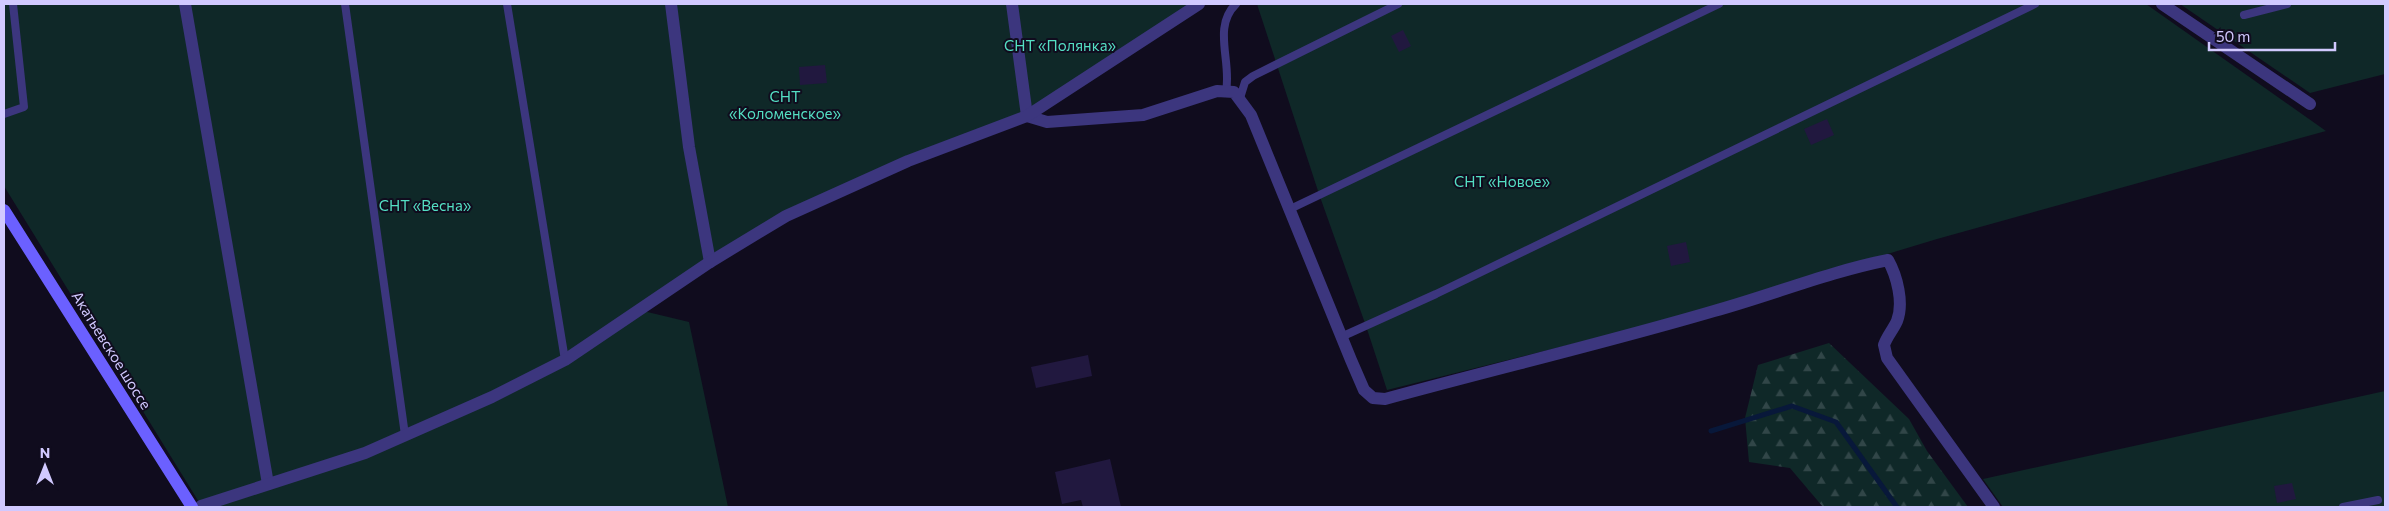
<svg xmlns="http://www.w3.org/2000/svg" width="2389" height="511" viewBox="0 0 2389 511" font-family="Commissioner,sans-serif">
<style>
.forest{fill:url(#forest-firs)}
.garden{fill:#0f2828}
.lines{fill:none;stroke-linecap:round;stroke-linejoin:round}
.stream{stroke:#08183a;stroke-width:5}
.building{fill:#21183f}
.lane{stroke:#3c367e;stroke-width:8}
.street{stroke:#3c367e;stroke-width:12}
.secondary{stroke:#6b60ff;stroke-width:12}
.labels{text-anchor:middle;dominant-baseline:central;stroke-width:4;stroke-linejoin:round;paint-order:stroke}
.park-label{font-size:15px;fill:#54dfc3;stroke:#100c1e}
.street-label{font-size:15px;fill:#d1c9ff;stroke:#100c1e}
</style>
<defs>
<pattern id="forest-firs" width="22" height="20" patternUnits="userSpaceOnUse" patternTransform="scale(1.25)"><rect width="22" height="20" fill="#0f2828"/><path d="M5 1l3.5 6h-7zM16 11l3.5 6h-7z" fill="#314648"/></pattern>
</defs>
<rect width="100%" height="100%" fill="#100c1e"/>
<path class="forest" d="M 1829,343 L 1909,419 L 1927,451 L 1968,507 L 1823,507 L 1790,468 L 1749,462 L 1745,418 L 1758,365 Z"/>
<g class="garden">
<path d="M 4,4 L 1199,4 L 1027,116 L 786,216 L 639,310 L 689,322 L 728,507 L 202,507 L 4,186 Z"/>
<path d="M 1257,4 L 2146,4 L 2326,131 L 1937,239 L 1673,319 L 1387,390 L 1366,326 L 1319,194 Z"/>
<path d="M 2180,4 L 2385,4 L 2385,74 L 2310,93 Z"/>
<path d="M 2385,391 L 2385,507 L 2003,507 L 1983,479 Z"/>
</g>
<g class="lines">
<path class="stream" d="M 1711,431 L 1792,406 L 1836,422 L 1897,507"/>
</g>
<g class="building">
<path d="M 1403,30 L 1411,46 L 1399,52 L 1391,36 Z"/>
<path d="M 825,65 L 827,83 L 800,85 L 799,67 Z"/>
<path d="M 1827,119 L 1834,135 L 1811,145 L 1804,129 Z"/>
<path d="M 1686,242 L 1690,262 L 1671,266 L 1667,246 Z"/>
<path d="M 1088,355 L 1092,376 L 1036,388 L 1031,367 Z"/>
<path d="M 1110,459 L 1121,507 L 1083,507 L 1081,500 L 1062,504 L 1055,472 Z"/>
<path d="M 2292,483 L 2296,499 L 2277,503 L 2274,486 Z"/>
</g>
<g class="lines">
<g class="lane">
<path d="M 345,4 L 405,435"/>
<path d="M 507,4 L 565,360"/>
<path d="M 2244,15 L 2287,4"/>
<path d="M 1226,91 C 1232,62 1212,27 1236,4"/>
<path d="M 1240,98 L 1245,82 L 1253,76 L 1398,4"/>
<path d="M 4,114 L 24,107 L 13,4"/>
<path d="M 1288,210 L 1719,4"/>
<path d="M 1341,337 L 1436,294 L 2035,4"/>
<path d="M 2343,507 L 2378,500"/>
</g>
<g class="street">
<path d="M 185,4 L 268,484"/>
<path d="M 671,4 L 689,147 L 710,262"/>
<path d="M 1012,4 L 1027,116"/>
<path d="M 2162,4 L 2310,104"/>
<path d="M 1027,116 L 1047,122 L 1143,115 L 1217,91 L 1234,92 L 1251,115 L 1351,360 L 1364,390 L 1373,398 L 1385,399 C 1494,369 1605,343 1714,311 C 1772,295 1828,272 1888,260 C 1897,276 1904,303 1897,321 C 1893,330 1887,336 1884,345 L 1887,358 L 1994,507"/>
<path d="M 201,506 L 365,453 L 492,397 L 565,360 L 710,262 L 786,216 L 908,161 L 1027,116 L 1199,4"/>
</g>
<path class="secondary" d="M 4,210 L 192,507"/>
</g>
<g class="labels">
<g class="park-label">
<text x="1060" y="45">СНТ «Полянка»</text>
<text x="785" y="96">СНТ<tspan x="785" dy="17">«Коломенское»</tspan></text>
<text x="1502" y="181">СНТ «Новое»</text>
<text x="425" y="205">СНТ «Весна»</text>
</g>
<g class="street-label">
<text transform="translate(112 350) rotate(58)">Акатьевское шоссе</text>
</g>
</g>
<rect width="2389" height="511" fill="none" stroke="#d1c9ff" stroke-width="10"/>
<g transform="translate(45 466)" stroke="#100c1e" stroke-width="4" paint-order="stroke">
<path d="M0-4L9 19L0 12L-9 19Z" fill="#d1c9ff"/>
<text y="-8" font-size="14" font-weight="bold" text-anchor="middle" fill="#d1c9ff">N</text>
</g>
<path d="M2209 42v8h126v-8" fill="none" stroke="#d1c9ff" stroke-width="2.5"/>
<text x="2216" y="42" font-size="15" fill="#d1c9ff" stroke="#100c1e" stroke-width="4" paint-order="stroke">50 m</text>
</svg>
